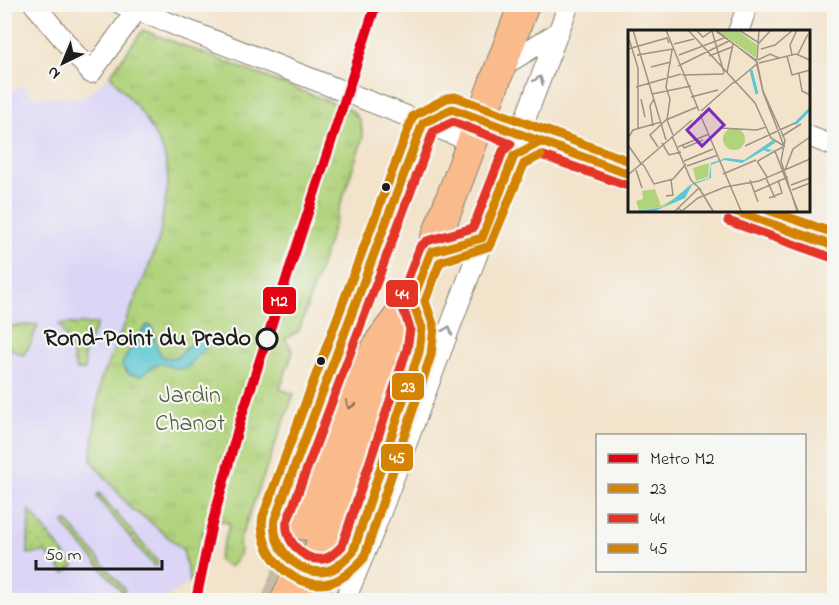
<svg xmlns="http://www.w3.org/2000/svg" width="839" height="605" viewBox="0 0 839 605" font-family="'Indie Flower',sans-serif">
<style>
.built{fill:#dcd5f6}
.grass{fill:url(#grass-dots);stroke:#66784c;stroke-width:1.5}
.park{fill:url(#park-tufts);stroke:#66784c;stroke-width:1.5}
.water{fill:#5ac7d2;stroke:#3b7277;stroke-width:1.5}
.lines{fill:none;stroke-linecap:round;stroke-linejoin:round}
.trunk-tunnel{stroke:#c7bba7;stroke-width:32;stroke-dasharray:32 16;stroke-linecap:butt}
.minor-casing{stroke:#878073;stroke-width:22}
.primary-casing{stroke:#878073;stroke-width:32}
.trunk-casing{stroke:#878073;stroke-width:34}
.minor{stroke:#fff;stroke-width:20}
.primary{stroke:#fabb8c;stroke-width:30}
.trunk{stroke:#fabb8c;stroke-width:32}
.bus-1-casing{stroke:#f6f6f2;stroke-width:14}
.bus-2-casing{stroke:#f6f6f2;stroke-width:14}
.bus-3-casing{stroke:#f6f6f2;stroke-width:14}
.bus-1{stroke:#d48303;stroke-width:9}
.bus-2{stroke:#e43426;stroke-width:9}
.bus-3{stroke:#d48303;stroke-width:9}
.metro-1-casing{stroke:#f6f6f2;stroke-width:15}
.metro-1{stroke:#e30513;stroke-width:10}
.oneway{stroke:#999}
.oneway2{stroke:#8b6c54}
.bus-dot{fill:#1c1c1c;stroke:#f6f6f2;stroke-width:2}
.stop-dot{fill:#f6f6f2;stroke:#1c1c1c;stroke-width:3}
.labels{text-anchor:middle;dominant-baseline:central;stroke-width:4.5;stroke-linejoin:round;paint-order:stroke}
.stop-label{font-size:24px;font-weight:bold;fill:#1c1c1c;stroke:#f6f6f2;text-anchor:end}
.park-label{font-size:24px;fill:#505c3d;stroke:#f6f6f2}
.inset-river{fill:none;stroke:#5ac7d2;stroke-width:3}
.inset-road{fill:none;stroke:#9c9384;stroke-width:1.5}
.view{fill:#7b2cbf;fill-opacity:0.15;stroke:#7b2cbf;stroke-width:3}
.inset-edge{fill:none;stroke:#1c1c1c;stroke-width:3}
.line-badge{stroke:#f6f6f2;stroke-width:2}
.badge-label{font-size:16px;text-anchor:middle;font-weight:bold;fill:#fff}
</style>
<defs>
<pattern id="grass-dots" width="8" height="8" patternUnits="userSpaceOnUse" patternTransform="scale(1.5)"><rect width="8" height="8" fill="#b1d37b"/><path d="M2 2h.1M6 6h.1" fill="none" stroke="#98b56a" stroke-width="1.8" stroke-linecap="round"/></pattern>
<pattern id="park-tufts" width="24" height="20" patternUnits="userSpaceOnUse" patternTransform="scale(1.5)"><rect width="24" height="20" fill="#b1d37b"/><path d="M3 7l-1-3M5 7V3M7 7l1-3M15 17l-1-3M17 17v-4M19 17l1-3" fill="none" stroke="#98b56a"/></pattern>
</defs>
<rect width="100%" height="100%" fill="#f6f6f2"/>
<filter id="ink" filterUnits="userSpaceOnUse"><feTurbulence type="fractalNoise" baseFrequency=".0167" numOctaves="2"/><feDisplacementMap in="SourceGraphic" scale="12" xChannelSelector="R" yChannelSelector="G"/><feConvolveMatrix kernelMatrix="1 2 1 2 8 2 1 2 1" color-interpolation-filters="sRGB"/></filter>
<filter id="wash" filterUnits="userSpaceOnUse"><feTurbulence type="fractalNoise" baseFrequency=".008" numOctaves="4" result="noise"/><feDisplacementMap in="SourceGraphic" scale="24" xChannelSelector="R" yChannelSelector="G"/><feGaussianBlur stdDeviation="1.35" result="paint"/><feColorMatrix in="noise" values="0 0 0 0 0 0 0 0 0 0 0 0 0 0 0 0 0 1.4 0 .05"/><feComposite in="paint" operator="in"/></filter>
<g filter="url(#wash)">
<rect width="100%" height="100%" fill="#f2e3ca"/>
<path class="built" d="M 110,75 L 144,116 L 163,150 L 167,166 L 168,184 L 159,239 L 148,269 L 100,382 L 91,460 L 143,517 L 183,550 L 190,582 L 162,600 L 5,600 L 4,93 L 7,95 L 22,85 L 32,97 L 85,97 Z"/>
<g class="grass">
<path d="M 59,324 L 97,324 L 84,354 L 85,370 L 76,370 L 71,348 Z"/>
<path d="M 38,325 L 29,347 L 23,355 L 5,346 L 5,326 Z"/>
<path d="M 99,493 L 158,562 L 156,566 L 153,565 L 97,497 Z"/>
<path d="M 29,510 L 74,566 L 64,573 L 45,552 L 28,554 Z"/>
<path d="M 67,521 L 125,590 L 123,593 L 64,525 L 64,522 Z"/>
</g>
<path class="park" d="M 143,30 L 351,110 L 360,120 L 363,137 L 299,331 L 285,339 L 293,351 L 280,389 L 294,394 L 239,542 C 241,553 239,558 231,566 L 226,566 L 218,559 L 230,524 L 208,517 L 197,552 L 195,579 L 190,582 L 183,550 L 147,519 L 132,510 L 91,460 L 100,382 L 148,269 L 159,239 L 168,184 L 167,167 L 163,150 L 144,116 L 110,75 Z"/>
<path class="water" d="M 148,325 L 152,327 L 157,348 L 163,357 C 185,362 183,343 200,337 L 210,340 C 208,348 203,350 199,355 C 194,359 191,366 185,368 C 168,373 164,352 142,376 L 129,374 L 122,366 C 123,359 143,328 148,325 Z"/>
</g>
<g filter="url(#ink)">
<g class="lines">
<path class="trunk-tunnel" d="M 278,600 L 305,524"/>
<defs>
<g id="minor">
<path d="M 34,4 L 91,73 L 136,11"/>
<path d="M 121,4 L 473,142"/>
<path d="M 738,32 L 748,4"/>
<path d="M 501,67 L 557,33"/>
<path d="M 423,123 L 452,109 L 519,135 L 629,174"/>
<path d="M 519,135 L 569,4"/>
<path d="M 808,136 L 834,146"/>
<path d="M 732,210 L 834,246"/>
<path d="M 431,252 L 482,238"/>
<path d="M 345,600 L 373,533 L 514,156 L 540,142"/>
</g>
<g id="primary">
<path d="M 286,600 L 295,580 L 311,571 L 326,572 L 341,564 L 353,552 L 367,507"/>
<path d="M 311,600 L 316,589 L 311,571 L 524,4"/>
</g>
<g id="trunk">
<path d="M 305,524 L 358,384 L 382,341 L 412,301"/>
<path d="M 342,537 L 393,398 L 409,349 L 412,301"/>
</g>
</defs>
<use href="#minor" class="minor-casing"/>
<use href="#primary" class="primary-casing"/>
<use href="#trunk" class="trunk-casing"/>
<use href="#minor" class="minor"/>
<use href="#primary" class="primary"/>
<use href="#trunk" class="trunk"/>
<defs>
<g id="bus-1">
<path d="M 540,142 L 514,156 L 482,238 L 431,252 L 412,301 L 422,328 L 419,352 L 353,552 C 346,559 337,569 327,571 C 298,577 270,546 275,519 L 423,123 L 452,109 L 629,174"/>
<path d="M 732,210 L 834,246"/>
</g>
<g id="bus-2">
<path d="M 453,122 L 511,144 L 503,151 L 473,228 L 427,241 L 420,247 L 400,299 L 410,329 L 407,349 L 342,546 C 337,551 331,558 323,559 C 304,562 284,540 287,522 L 433,132 Z"/>
<path d="M 541,155 L 625,185"/>
<path d="M 728,221 L 830,257"/>
</g>
<g id="bus-3">
<path d="M 541,155 L 524,164 L 490,246 L 440,262 L 425,301 L 434,327 L 431,355 L 364,558 C 355,568 343,580 329,583 C 292,591 256,551 263,516 L 413,116 L 447,98 L 455,97 L 629,161"/>
<path d="M 768,210 L 834,233"/>
</g>
</defs>
<use href="#bus-1" class="bus-1-casing"/>
<use href="#bus-2" class="bus-2-casing"/>
<use href="#bus-3" class="bus-3-casing"/>
<use href="#bus-1" class="bus-1"/>
<use href="#bus-2" class="bus-2"/>
<use href="#bus-3" class="bus-3"/>
<defs>
<path id="metro-1" d="M 196,600 L 211,528 L 241,418 L 376,4"/>
</defs>
<use href="#metro-1" class="metro-1-casing"/>
<use href="#metro-1" class="metro-1"/>
</g>
<defs><path id="oneway-chevron" d="M-2-3.5L2.5 0L-2 3.5" fill="none" stroke-width="1.6" stroke-linecap="round" stroke-linejoin="round" transform="scale(1.5)"/></defs>
<g class="oneway">
<use href="#oneway-chevron" transform="translate(539 80) rotate(-69)"/>
<use href="#oneway-chevron" transform="translate(448 330) rotate(-70)"/>
</g>
<use class="oneway2" href="#oneway-chevron" transform="translate(350 405) rotate(111)"/>
</g>
<g class="bus-dot">
<circle cx="386" cy="187" r="5"/>
<circle cx="321" cy="361" r="5"/>
</g>
<circle class="stop-dot" cx="267" cy="339" r="10"/>
<g class="labels">
<g class="stop-label">
<text x="251" y="339">Rond-Point du Prado</text>
</g>
<g class="park-label">
<text x="190" y="396">Jardin<tspan x="190" dy="28">Chanot</tspan></text>
</g>
</g>
<g transform="translate(628 30)">
<rect width="182" height="182" fill="#f2e3ca"/>
<path d="M 89,0 L 109,0 L 129,15 L 128,28 ZM 62,153 L 56,164 L 36,177 L 11,180 L 8,171 L 15,169 L 14,161 L 27,159 L 33,176 L 54,164 Z" fill="#b1d37b"/>
<path d="M95 109a11 11 0 1 1 22 0a11 11 0 1 1-22 0ZM 81,133 L 80,147 L 68,151 L 65,138 Z" fill="#b1d37b"/>
<path d="M 145,110 L 148,112 L 138,119 L 145,120 L 140,122 L 136,120 L 114,133 L 96,130 L 83,135 L 83,148 L 64,155 L 57,168 L 27,181 L 8,181 L 36,177 L 65,153 L 81,148 L 83,133 L 98,128 L 116,130 Z" fill="#5ac7d2"/>
<path class="inset-river" d="M 123,40 L 129,64M 167,94 L 182,79"/>
<path class="inset-road" d="M 5,0 L 38,110M 38,0 L 71,81M 60,0 L 127,73 L 143,108 L 156,116M 68,0 L 75,7 L 85,0M 86,0 L 128,30M 88,0 L 129,32 L 135,61 L 157,110 L 153,131 L 169,181M 111,0 L 131,13 L 143,0M 84,1 L 96,43M 1,9 L 10,38 L 10,98M 46,14 L 66,9M 0,19 L 39,8 L 41,13M 133,19 L 147,15 L 165,0M 44,20 L 38,57 L 42,69 L 39,90 L 45,105M 170,24 L 180,4M 9,25 L 45,19M 51,25 L 96,8M 164,25 L 162,15 L 169,0M 81,26 L 104,17M 159,26 L 164,45 L 182,40M 128,30 L 135,62 L 156,116M 129,30 L 131,0M 130,30 L 142,24 L 151,28M 131,33 L 168,24 L 182,30M 50,36 L 101,11M 23,37 L 43,32M 99,42 L 105,14M 171,44 L 174,61 L 182,65M 54,45 L 96,44M 106,53 L 130,33M 8,57 L 53,44M 24,64 L 63,56M 63,67 L 90,60M 13,69 L 17,87M 73,81 L 107,51M 72,84 L 113,181M 25,96 L 22,76 L 26,69M 92,98 L 129,100 L 138,97M 44,106 L 63,150 L 73,160M 154,106 L 173,94M 0,108 L 5,100 L 33,92M 34,113 L 41,125 L 53,122M 0,115 L 14,135M 55,115 L 56,118 L 75,110M 117,116 L 167,93M 157,116 L 147,121 L 170,181M 30,117 L 22,105 L 38,90 L 69,77M 50,117 L 81,104M 56,131 L 85,119M 129,131 L 139,147M 130,131 L 147,121M 15,134 L 26,154 L 45,149 L 58,134M 59,136 L 90,125M 8,140 L 14,158M 157,140 L 165,119 L 182,107M 95,144 L 128,130M 0,145 L 64,90M 138,148 L 147,168M 122,150 L 130,172M 163,155 L 182,148M 71,158 L 85,181M 164,160 L 182,153M 126,162 L 160,147M 38,166 L 45,165 L 43,150M 141,168 L 154,163 L 150,150M 50,178 L 54,181 L 70,168 L 97,157 L 131,151 L 182,129M 47,181 L 71,158"/>
<path class="view" d="M 81,79 L 96,95 L 74,116 L 59,100 Z"/>
<rect width="182" height="182" class="inset-edge"/>
</g>
<g class="line-badge">
<rect x="385" y="279" width="34" height="29" rx="6" fill="#e43426"/>
<rect x="262" y="286" width="35" height="29" rx="6" fill="#e30513"/>
<rect x="391" y="372" width="34" height="29" rx="6" fill="#d48303"/>
<rect x="380" y="443" width="34" height="29" rx="6" fill="#d48303"/>
</g>
<g class="badge-label">
<text x="402" y="299">44</text>
<text x="279" y="306">M2</text>
<text x="408" y="392">23</text>
<text x="397" y="463">45</text>
</g>
<rect width="839" height="605" fill="none" stroke="#f6f6f2" stroke-width="24"/>
<rect x="596" y="434" width="210" height="138" fill="#f6f6f2" stroke="#9f9f9c" stroke-width="1.5"/>
<rect x="608" y="454" width="30" height="9" fill="#e30513" stroke="#9f9f9c" stroke-width="1.5"/>
<text x="650" y="464" font-size="18" fill="#1c1c1c">Metro M2</text>
<rect x="608" y="484" width="30" height="9" fill="#d48303" stroke="#9f9f9c" stroke-width="1.5"/>
<text x="650" y="494" font-size="18" fill="#1c1c1c">23</text>
<rect x="608" y="514" width="30" height="9" fill="#e43426" stroke="#9f9f9c" stroke-width="1.5"/>
<text x="650" y="524" font-size="18" fill="#1c1c1c">44</text>
<rect x="608" y="544" width="30" height="9" fill="#d48303" stroke="#9f9f9c" stroke-width="1.5"/>
<text x="650" y="554" font-size="18" fill="#1c1c1c">45</text>
<g transform="translate(63 63) rotate(223)" stroke="#f6f6f2" stroke-width="4.5" paint-order="stroke">
<path d="M0-4.5L10 22L0 15L-10 22Z" fill="#1c1c1c"/>
<text y="-9" font-size="16" font-weight="bold" text-anchor="middle" fill="#1c1c1c">N</text>
</g>
<path d="M36 560v9h126v-9" fill="none" stroke="#1c1c1c" stroke-width="3"/>
<text x="45" y="560" font-size="18" fill="#1c1c1c" stroke="#f6f6f2" stroke-width="4.5" paint-order="stroke">50 m</text>
</svg>
